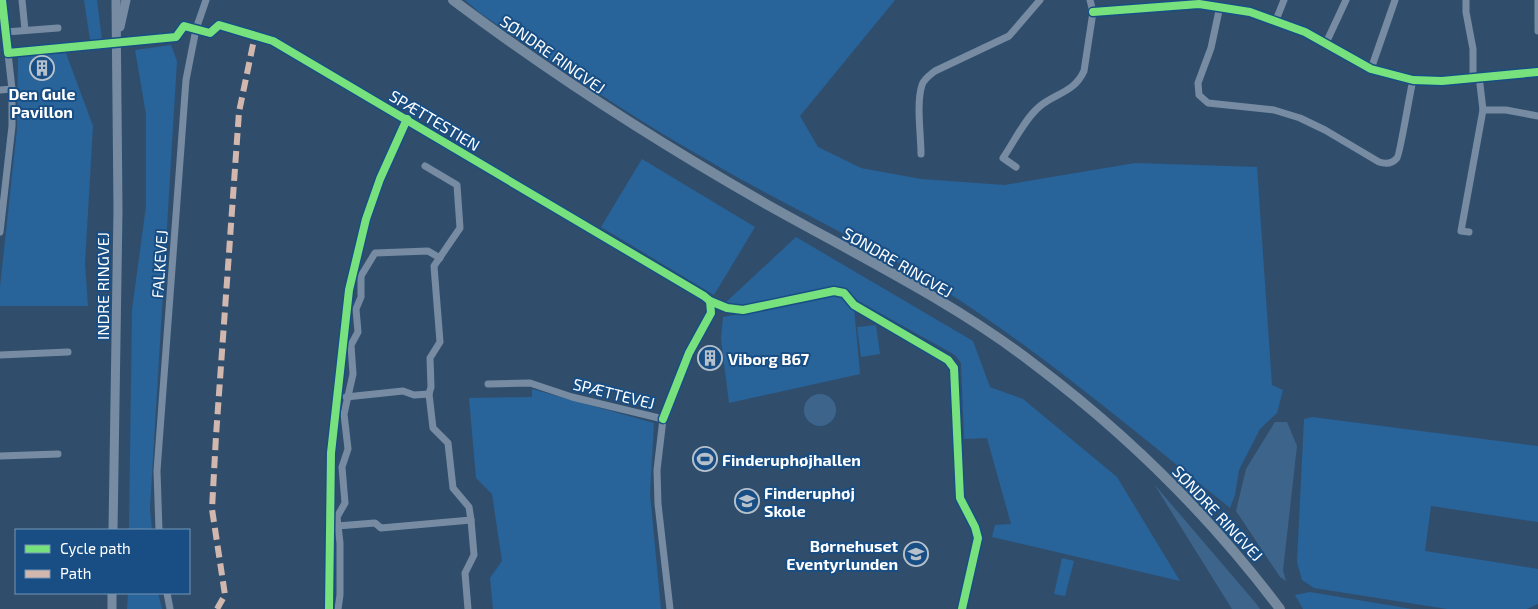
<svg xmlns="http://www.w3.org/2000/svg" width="1538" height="609" viewBox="0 0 1538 609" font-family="'Exo 2',sans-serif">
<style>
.green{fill:#28639a}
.water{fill:#3d648a}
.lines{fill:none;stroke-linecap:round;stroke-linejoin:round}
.minor{stroke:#778ca2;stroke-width:7}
.tertiary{stroke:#778ca2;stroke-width:9}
.primary{stroke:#768a9f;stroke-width:10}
.quiet{stroke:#d1b7ad;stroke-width:6;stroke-dasharray:12 6;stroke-linecap:butt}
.cycleway-casing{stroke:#184e84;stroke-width:11}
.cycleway{stroke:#77e17e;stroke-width:8}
.labels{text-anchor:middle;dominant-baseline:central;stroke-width:4;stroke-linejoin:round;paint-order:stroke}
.street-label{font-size:16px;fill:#fff;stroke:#184e84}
.poi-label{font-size:16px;font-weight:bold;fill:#fff;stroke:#184e84;text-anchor:start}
</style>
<rect width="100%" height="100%" fill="#304e6c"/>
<g class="green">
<path d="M 84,0 L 97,0 L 102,40 L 90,40 Z"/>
<path d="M 465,0 L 895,0 L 800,116 L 818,147 L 861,168 L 921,179 L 1004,185 L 1135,163 L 1257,167 L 1272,385 L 1283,390 L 1277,413 L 1260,429 L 1239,470 L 1235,495 L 1230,508 C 1139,435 1049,358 950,294 C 874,246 793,210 716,165 C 634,119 557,66 480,13 Z"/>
<path d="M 171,45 L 177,61 L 150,508 L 152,530 L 129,530 L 132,310 L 146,206 L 146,114 L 135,50 Z"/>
<path d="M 66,53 L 93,126 L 85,264 L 88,306 L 0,306 L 0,287 L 17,129 L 18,57 Z"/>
<path d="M 642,159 L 755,227 L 714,295 L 601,227 Z"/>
<path d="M 796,237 L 973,341 L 990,387 L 1023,399 L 1117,477 L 1180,581 L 992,537 L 995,525 L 1011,524 L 987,438 L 964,439 L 961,363 L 955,355 L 860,302 L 845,290 L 836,287 L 743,305 L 724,304 Z"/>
<path d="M 836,294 L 854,307 L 860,374 L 729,403 L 721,339 L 723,317 Z"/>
<path d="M 876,325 L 880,354 L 861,357 L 857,327 Z"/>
<path d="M 532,389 L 654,423 L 650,494 L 661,609 L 493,609 L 490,578 L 502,561 L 492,494 L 476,478 L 469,398 L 532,397 Z"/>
<path d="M 1312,417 L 1538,446 L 1538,522 L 1431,506 L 1425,551 L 1538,569 L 1538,604 L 1527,609 L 1447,609 L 1314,588 L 1302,580 L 1297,562 L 1304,419 Z"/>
<path d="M 1062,558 L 1074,561 L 1065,596 L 1054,594 Z"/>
<path d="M 1310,592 L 1412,609 L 1303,609 L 1295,595 Z"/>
<path d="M 128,593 L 158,593 L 162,609 L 127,609 Z"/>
</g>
<g class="water">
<circle cx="820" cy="410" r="16"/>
<path d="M 1275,422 L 1287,422 L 1297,446 L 1283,570 L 1286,581 L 1280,577 L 1236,511 L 1246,469 Z"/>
<path d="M 1154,484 L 1254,601 L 1260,609 L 1232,609 Z"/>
</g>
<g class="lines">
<g class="minor">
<path d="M 22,0 L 25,30"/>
<path d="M 1466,0 L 1466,12 L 1473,49 L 1473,77"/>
<path d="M 1538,0 L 1538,31"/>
<path d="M 1220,6 L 1211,48 L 1198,83 L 1199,95 L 1208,103 L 1274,110 L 1300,118 L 1325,130 L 1379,162 C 1385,164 1392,164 1397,158 C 1400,155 1410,91 1413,80"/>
<path d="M 1093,12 L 1199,4 L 1250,12 L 1305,32 L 1371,69 L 1413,80 L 1442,81 L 1538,72"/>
<path d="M 1276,20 L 1284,0"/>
<path d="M 6,32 L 58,28"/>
<path d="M 1326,43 L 1346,0"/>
<path d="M 1371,69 L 1395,0"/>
<path d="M 0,90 L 12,89"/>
<path d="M 1483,110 L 1506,110 L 1538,116"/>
<path d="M 921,154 C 921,135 916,103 922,85 C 924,79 930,75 935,71 L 1009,36 L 1040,0"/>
<path d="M 425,166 L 457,185 L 460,228 L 434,266 L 440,342 L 430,358 L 431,387 L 429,394 L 433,428 L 448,443 L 453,488 L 469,507 L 471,520 L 474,555 L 465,573 L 468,609"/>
<path d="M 1016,167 L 1003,158 C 1014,142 1024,120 1039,107 C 1055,93 1074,93 1084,71 L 1093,12 L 1090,0"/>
<path d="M 0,232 L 12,126 L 12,89 L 2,0"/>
<path d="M 1469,232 L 1461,231 L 1483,110 L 1479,76"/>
<path d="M 0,355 L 68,352"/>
<path d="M 488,384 L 530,383 L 572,397 L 663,419 L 657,470 L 658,504 L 670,609"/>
<path d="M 346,397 L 403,391 L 414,395 L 429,394"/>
<path d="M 0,456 L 58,454"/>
<path d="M 337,526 L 375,523 L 381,528 L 471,520"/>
<path d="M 159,530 L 157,471 L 186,80 L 196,29 L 206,0"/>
<path d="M 167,593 L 170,609"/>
<path d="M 338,609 L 340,595 L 340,543 L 337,517 L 345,503 L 342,467 L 348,449 L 344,414 L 353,374 L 351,345 L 358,332 L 356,309 L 361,297 L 361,276 L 375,253 L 428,251 L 440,258"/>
</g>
<g class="tertiary">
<path d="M 120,27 L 126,0"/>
<path d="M 113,530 L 118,210 L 116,0"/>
<path d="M 112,609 L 112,593"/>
</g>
<path class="primary" d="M 453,0 C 554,76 657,142 766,204 C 855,254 954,302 1034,364 C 1127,434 1210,516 1280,609"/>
<path class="quiet" d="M 217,609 L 225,595 L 212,509 L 216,436 L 239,112 L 255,35"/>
<defs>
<g id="cycleway">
<path d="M 2,0 L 8,53 L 176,37 L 184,26 L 210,33 L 219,25 L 273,41 L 704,296 L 710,301 L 711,313 L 689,353 L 663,419"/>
<path d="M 1093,12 L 1199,4 L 1250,12 L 1305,32 L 1371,69 L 1413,80 L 1442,81 L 1538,72"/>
<path d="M 710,301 L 727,308 L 743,310 L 834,291 L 844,293 L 854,305 L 948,360 L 954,368 L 960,498 L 975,527 L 978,538 L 962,609"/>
<path d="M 329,609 L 331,453 L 349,290 L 366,219 L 380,179 L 407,119"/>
</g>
</defs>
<use href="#cycleway" class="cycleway-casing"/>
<use href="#cycleway" class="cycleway"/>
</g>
<defs>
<symbol id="building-ring" viewBox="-11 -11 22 22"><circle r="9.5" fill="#184e84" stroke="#b7c1cc" stroke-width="1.5"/><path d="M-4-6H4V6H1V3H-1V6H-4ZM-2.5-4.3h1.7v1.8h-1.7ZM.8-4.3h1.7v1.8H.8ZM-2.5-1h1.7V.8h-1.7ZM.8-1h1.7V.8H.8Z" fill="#b7c1cc"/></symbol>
<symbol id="stadium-ring" viewBox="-11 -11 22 22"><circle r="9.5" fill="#184e84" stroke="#b7c1cc" stroke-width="1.5"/><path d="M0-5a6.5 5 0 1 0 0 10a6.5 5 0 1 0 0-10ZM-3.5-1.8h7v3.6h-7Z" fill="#b7c1cc"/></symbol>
<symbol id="school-ring" viewBox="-11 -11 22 22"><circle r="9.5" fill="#184e84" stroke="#b7c1cc" stroke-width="1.5"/><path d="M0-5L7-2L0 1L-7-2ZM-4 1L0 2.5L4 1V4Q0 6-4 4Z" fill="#b7c1cc"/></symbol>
</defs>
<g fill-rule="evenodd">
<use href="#building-ring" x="28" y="54" width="28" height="28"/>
<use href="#building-ring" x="696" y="344" width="28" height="28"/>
<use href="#stadium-ring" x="691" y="445" width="28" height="28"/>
<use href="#school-ring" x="733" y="487" width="28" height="28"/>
<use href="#school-ring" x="902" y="540" width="28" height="28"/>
</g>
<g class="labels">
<g class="street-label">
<text transform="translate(553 54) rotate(35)">SØNDRE RINGVEJ</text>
<text transform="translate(435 120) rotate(31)">SPÆTTESTIEN</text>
<text transform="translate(898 262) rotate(30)">SØNDRE RINGVEJ</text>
<text transform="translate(159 264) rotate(-86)">FALKEVEJ</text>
<text transform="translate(102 286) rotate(-90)">INDRE RINGVEJ</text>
<text transform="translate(614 393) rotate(14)">SPÆTTEVEJ</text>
<text transform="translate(1218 513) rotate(47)">SØNDRE RINGVEJ</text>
</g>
<g class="poi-label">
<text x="42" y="93" text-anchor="middle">Den Gule<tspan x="42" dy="18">Pavillon</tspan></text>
<text x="728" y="358">Viborg B67</text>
<text x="722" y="459">Finderuphøjhallen</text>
<text x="764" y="492">Finderuphøj<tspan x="764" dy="18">Skole</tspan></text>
<text x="898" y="545" text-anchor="end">Børnehuset<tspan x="898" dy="18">Eventyrlunden</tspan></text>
</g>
</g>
<rect x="15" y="529" width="175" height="65" fill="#184e84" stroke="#7495b5"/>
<rect x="25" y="545" width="25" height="8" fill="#77e17e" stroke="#7495b5"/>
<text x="60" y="554" font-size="15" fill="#ffffff">Cycle path</text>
<rect x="25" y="570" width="25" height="8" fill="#d1b7ad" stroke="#7495b5"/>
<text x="60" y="579" font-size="15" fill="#ffffff">Path</text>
</svg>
